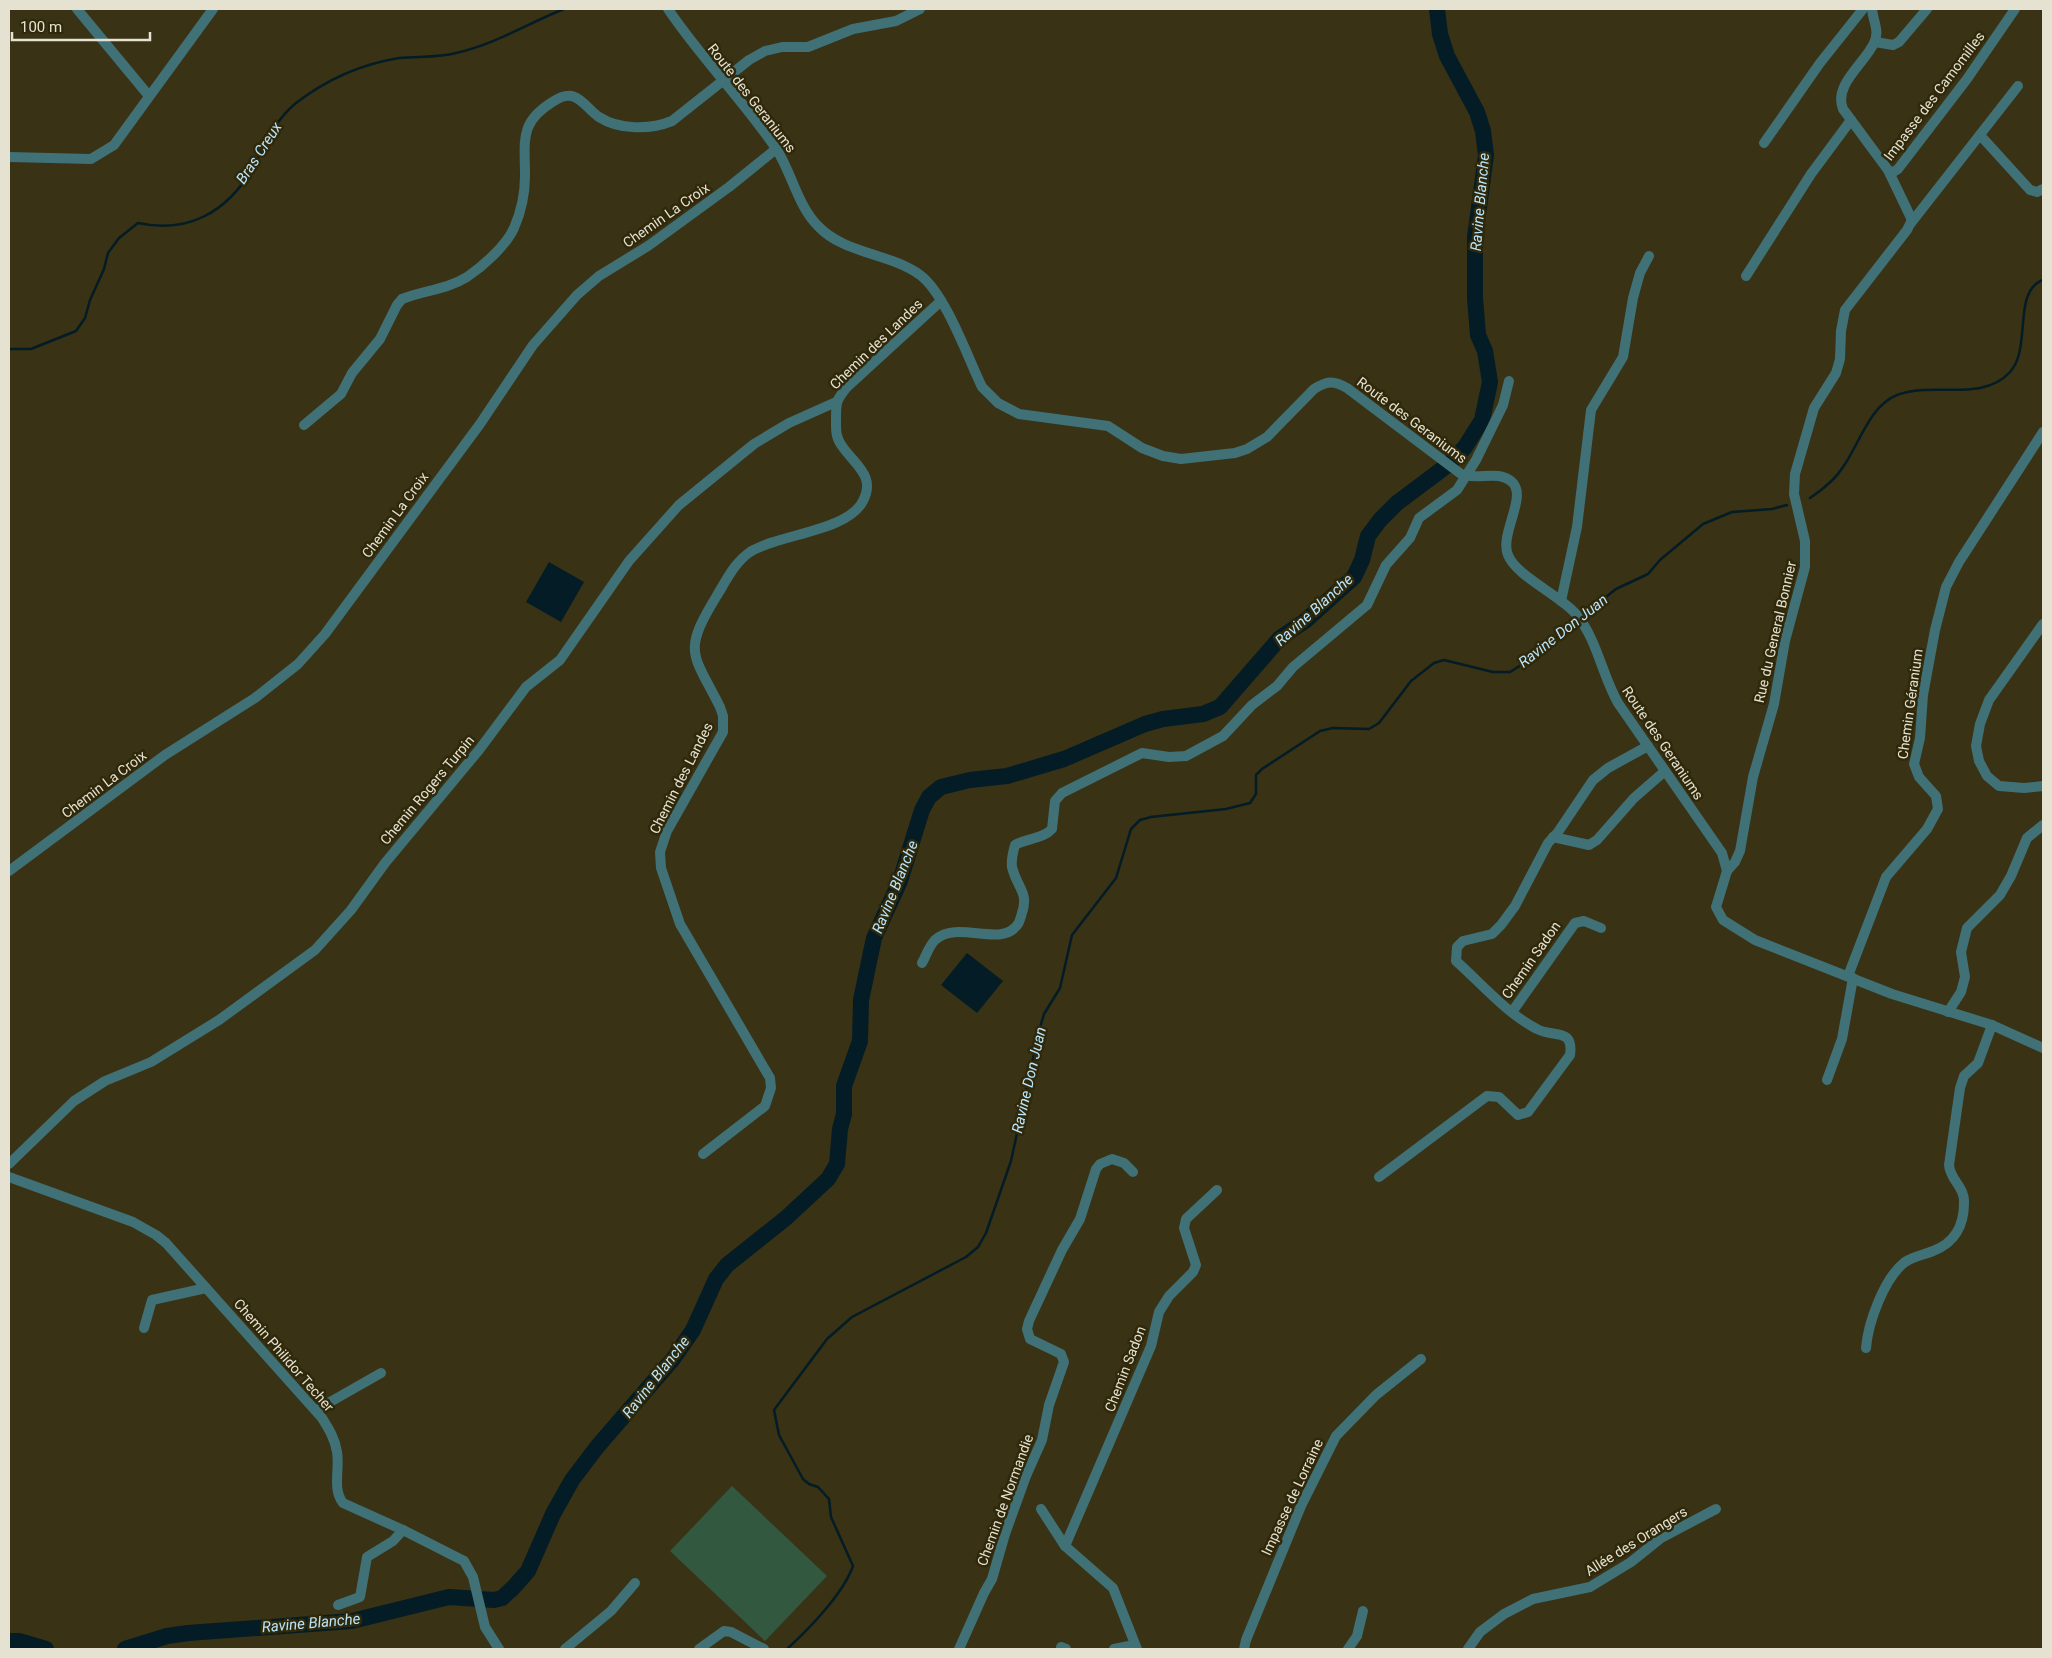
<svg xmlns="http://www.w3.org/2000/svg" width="2052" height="1658" viewBox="0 0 2052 1658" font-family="Roboto,sans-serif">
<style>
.green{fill:#325940}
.water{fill:#031c26}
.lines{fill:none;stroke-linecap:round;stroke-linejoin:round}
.stream{stroke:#031c26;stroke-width:2.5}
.river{stroke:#031c26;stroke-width:16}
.minor{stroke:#3f7177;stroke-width:10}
.labels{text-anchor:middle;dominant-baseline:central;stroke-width:5;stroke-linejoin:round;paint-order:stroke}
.street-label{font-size:14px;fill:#e6e2d1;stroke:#2f280a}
.water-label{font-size:15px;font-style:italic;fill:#b8e5fb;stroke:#2f280a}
</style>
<rect width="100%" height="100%" fill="#393214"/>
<path class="green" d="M 732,1486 L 827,1576 L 765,1641 L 670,1551 Z"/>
<g class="water">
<path d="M 549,562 L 584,582 L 561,622 L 526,602 Z"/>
<path d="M 967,953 L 1003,981 L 977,1013 L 941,985 Z"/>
</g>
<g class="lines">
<g class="stream">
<path d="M 9,349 L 31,349 L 76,331 L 85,318 L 90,300 L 104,269 L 108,253 L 119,238 L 138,223 C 188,234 227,212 252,169 C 265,145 274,121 296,103 C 326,80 362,64 399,58 C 418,56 438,58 456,53 C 498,43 526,24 564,9"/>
<path d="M 1810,498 C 1822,490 1835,480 1843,467 C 1859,445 1869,406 1897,395 C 1932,381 1982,403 2010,372 C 2032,348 2012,291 2043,280"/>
<path d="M 1582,616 L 1616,589 L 1648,574 L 1660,560 L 1703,524 L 1732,512 L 1772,509 L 1787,505"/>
<path d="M 787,1649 C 809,1629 843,1594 853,1566 L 831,1517 L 829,1499 L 818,1487 L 809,1484 L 803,1479 L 779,1435 L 774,1410 L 827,1339 L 852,1317 L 966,1257 L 978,1247 L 986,1233 L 1011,1161 L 1039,1031 L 1044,1014 L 1060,988 L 1072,935 L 1116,878 L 1131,829 L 1140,820 L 1151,817 L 1226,809 L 1250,803 L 1256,794 L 1256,775 L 1262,769 L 1320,731 L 1333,728 L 1369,729 L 1379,723 L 1411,681 L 1434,663 L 1444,660 L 1493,672 L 1510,672 L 1534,657 L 1578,619"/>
</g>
<g class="river">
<path d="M 9,1641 L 19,1641 L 46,1649"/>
<path d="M 125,1649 L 167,1636 L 188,1633 L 352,1621 L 449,1597 L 494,1600 L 502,1598 L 513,1588 L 528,1571 L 553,1514 L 572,1480 L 597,1447 L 673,1359 L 693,1330 L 716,1279 L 727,1265 L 786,1218 L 828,1179 L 837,1164 L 840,1129 L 844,1114 L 844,1086 L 860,1041 L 861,1000 L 874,938 L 900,881 L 922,810 L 929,797 L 941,787 L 970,780 L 1007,776 L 1064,759 L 1145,724 L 1163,719 L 1203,714 L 1220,707 L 1280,638 L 1305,621 L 1354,577 L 1362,560 L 1368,536 L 1380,520 L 1397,503 L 1449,464 L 1465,447 L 1482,420 L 1490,382 L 1485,351 L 1478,335 L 1475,298 L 1475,237 L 1486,155 L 1483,131 L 1477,112 L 1447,56 L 1440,34 L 1437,9"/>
</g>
<g class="minor">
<path d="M 77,9 L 149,96"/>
<path d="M 668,9 C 701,58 744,101 777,150 C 792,174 798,206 818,226 C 844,254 890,253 920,275 C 945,293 968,358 982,387 L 998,403 L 1019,414 L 1108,426 L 1142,448 L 1163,456 L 1181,459 L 1235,453 L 1247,449 L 1267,437 L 1314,389 C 1327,381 1333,380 1347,388 L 1461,474 C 1477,481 1498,469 1512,482 C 1528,496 1499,535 1508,555 C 1516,576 1560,595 1576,614 C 1597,639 1602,675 1618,703 L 1722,853 L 1727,871 L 1716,907 L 1723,920 L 1755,940 L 1892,994 L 1992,1025 L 2043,1048"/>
<path d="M 1875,42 L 1893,45 L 1899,42 L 1927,9"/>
<path d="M 1980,135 L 2030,190 L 2037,192 L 2043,189"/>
<path d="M 1764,143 L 1820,63 L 1863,9"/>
<path d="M 9,157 L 91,159 L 114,145 L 213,9"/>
<path d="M 1890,174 L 1898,169 L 1967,79 L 2015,9"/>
<path d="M 1911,223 L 2018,86"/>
<path d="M 1746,276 L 1811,174 L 1851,120"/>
<path d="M 304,425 L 341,394 L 352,373 L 380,339 L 397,305 L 402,299 C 424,290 446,290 467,277 C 483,266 506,246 514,228 C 521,212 525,193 525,176 C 525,139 519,122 554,101 C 577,86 584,107 599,117 C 619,130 650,130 672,121 L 749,60 L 765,51 L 782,47 L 808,47 L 853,29 L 896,21 L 920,9"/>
<path d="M 1561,601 L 1577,527 L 1591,410 L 1623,357 L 1633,298 L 1640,273 L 1649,256"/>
<path d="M 2043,624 L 1989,700 L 1980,724 L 1976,746 L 1979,761 L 1987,776 L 1999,786 L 2024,788 L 2043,786"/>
<path d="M 1553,837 L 1589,845 L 1597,840 L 1634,798 L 1665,771"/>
<path d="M 9,871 L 165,755 L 255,698 L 298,664 L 325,634 L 480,424 L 533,345 L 577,295 L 599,276 L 648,246 L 729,187 L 776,149"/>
<path d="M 1727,871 L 1735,862 L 1740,851 L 1753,777 L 1774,704 L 1785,641 L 1805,567 L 1805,541 L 1794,494 L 1795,474 L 1814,408 L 1836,373 L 1840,359 L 1841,331 L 1845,310 L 1907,230 L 1912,220 L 1888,170 L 1843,109 C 1833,85 1865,63 1874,43 C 1880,31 1873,21 1872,9"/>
<path d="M 922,963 C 926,956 929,946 935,940 C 958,919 1001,949 1018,924 C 1020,921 1021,916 1022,913 C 1029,892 1017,888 1012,867 C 1011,860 1013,852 1015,845 C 1027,838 1043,839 1052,829 L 1055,801 L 1062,793 L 1142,753 L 1169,757 L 1186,756 L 1223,736 L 1252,705 L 1277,686 L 1293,667 L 1367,605 L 1386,565 L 1410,538 L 1419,518 L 1457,490 L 1476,460 L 1503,405 L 1509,381"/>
<path d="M 1848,976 L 1886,877 L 1927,829 L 1938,809 L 1936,796 L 1919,777 L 1914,764 L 1920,738 L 1923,695 L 1935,630 L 1946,587 L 1959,562 L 2043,432"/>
<path d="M 1512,1012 L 1575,923 L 1584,921 L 1601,928"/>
<path d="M 1948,1012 L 1961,992 L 1965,977 L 1961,952 L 1967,928 L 2000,895 L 2011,876 L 2027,838 L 2043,825"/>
<path d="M 1827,1080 L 1842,1039 L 1853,978"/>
<path d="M 703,1154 L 765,1106 L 771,1088 L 770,1078 L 680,924 L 661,868 L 660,852 L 667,831 L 723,732 L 723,716 L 720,707 C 693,653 682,653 716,597 C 726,581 734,563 750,552 C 778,534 847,532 863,501 C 876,476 855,465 842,446 C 835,437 836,428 836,417 C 836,402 837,399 847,387 L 941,301"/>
<path d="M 9,1164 L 74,1101 L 105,1081 L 151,1062 L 219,1020 L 315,950 L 351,910 L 385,863 L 479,750 L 526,687 L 560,660 L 629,561 L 679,505 L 754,444 L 789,423 L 836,402"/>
<path d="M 9,1177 L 133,1222 L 156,1235 L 166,1243 L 322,1418 C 329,1429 335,1439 337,1452 C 340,1468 332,1489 343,1503 L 403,1530 L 464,1561 L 473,1577 L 485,1627 L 499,1649"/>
<path d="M 1379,1177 L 1487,1096 L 1499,1097 L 1518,1115 L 1528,1112 L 1570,1055 C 1574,1027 1553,1038 1537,1029 C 1506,1013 1482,984 1456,961 L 1457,947 L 1463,941 L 1492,934 L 1501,925 L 1515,906 L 1548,843 L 1558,832 L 1593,780 L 1608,768 L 1648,746"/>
<path d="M 144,1328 L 152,1300 L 206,1288"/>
<path d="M 1866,1348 C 1868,1323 1884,1278 1905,1262 C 1914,1256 1923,1255 1933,1251 C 1955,1243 1964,1225 1964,1203 C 1965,1187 1950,1180 1949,1165 L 1960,1088 L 1964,1076 L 1978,1063 L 1992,1025"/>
<path d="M 316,1410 L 381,1373"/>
<path d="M 1041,1509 L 1065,1546 L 1113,1588 L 1137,1649"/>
<path d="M 1065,1546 L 1151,1346 L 1159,1312 L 1169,1296 L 1193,1272 L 1196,1265 L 1184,1228 L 1186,1219 L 1217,1190"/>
<path d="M 338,1605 L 360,1597 L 367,1557 L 393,1541 L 403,1530"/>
<path d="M 1061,1647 L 1066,1649"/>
<path d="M 565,1649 L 611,1611 L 635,1583"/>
<path d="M 699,1649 L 724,1631 L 731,1632 L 764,1649"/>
<path d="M 959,1649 L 984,1593 L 992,1579 L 1005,1534 L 1026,1476 L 1042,1440 L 1049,1405 L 1064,1362 L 1061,1354 L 1030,1339 L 1027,1329 L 1029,1321 L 1062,1250 L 1080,1219 L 1096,1169 L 1100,1164 L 1112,1159 L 1124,1163 L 1133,1172"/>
<path d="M 1114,1649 L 1134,1645"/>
<path d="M 1244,1649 L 1246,1640 L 1301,1506 L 1336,1436 L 1376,1395 L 1421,1359"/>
<path d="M 1348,1649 L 1357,1636 L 1363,1611"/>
<path d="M 1468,1649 L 1480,1632 L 1504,1614 L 1533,1599 L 1590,1587 L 1631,1562 L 1661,1538 L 1716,1509"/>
</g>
</g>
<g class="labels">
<g class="street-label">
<text transform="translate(1934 96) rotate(-53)">Impasse des Camomilles</text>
<text transform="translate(752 98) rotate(52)">Route des Geraniums</text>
<text transform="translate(666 215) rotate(-35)">Chemin La Croix</text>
<text transform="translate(876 344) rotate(-44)">Chemin des Landes</text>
<text transform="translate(1412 420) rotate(37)">Route des Geraniums</text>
<text transform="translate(395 515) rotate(-54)">Chemin La Croix</text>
<text transform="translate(1775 632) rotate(-77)">Rue du General Bonnier</text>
<text transform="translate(1910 704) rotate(-82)">Chemin Géranium</text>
<text transform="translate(1663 743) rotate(56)">Route des Geraniums</text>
<text transform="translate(681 778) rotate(-63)">Chemin des Landes</text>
<text transform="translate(104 784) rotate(-37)">Chemin La Croix</text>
<text transform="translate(427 790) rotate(-50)">Chemin Rogers Turpin</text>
<text transform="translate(1531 960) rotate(-55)">Chemin Sadon</text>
<text transform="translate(284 1355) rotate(49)">Chemin Philidor Techer</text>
<text transform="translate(1125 1369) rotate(-69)">Chemin Sadon</text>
<text transform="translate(1292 1497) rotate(-65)">Impasse de Lorraine</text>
<text transform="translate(1005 1500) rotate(-70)">Chemin de Normandie</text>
<text transform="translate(1636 1541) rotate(-32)">Allée des Orangers</text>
</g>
<g class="water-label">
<text transform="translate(259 153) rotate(-57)">Bras Creux</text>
<text transform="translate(1480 202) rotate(-85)">Ravine Blanche</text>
<text transform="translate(1314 610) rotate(-42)">Ravine Blanche</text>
<text transform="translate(1563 631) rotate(-38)">Ravine Don Juan</text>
<text transform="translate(895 887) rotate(-68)">Ravine Blanche</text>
<text transform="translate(1029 1080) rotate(-77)">Ravine Don Juan</text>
<text transform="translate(656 1377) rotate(-52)">Ravine Blanche</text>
<text transform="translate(311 1623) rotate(-5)">Ravine Blanche</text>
</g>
</g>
<rect width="2052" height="1658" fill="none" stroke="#e6e2d1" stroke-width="20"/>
<path d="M12 32v8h138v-8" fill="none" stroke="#e6e2d1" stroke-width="2.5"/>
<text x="20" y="32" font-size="15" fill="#e6e2d1" stroke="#2f280a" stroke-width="4" paint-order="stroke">100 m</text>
</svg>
